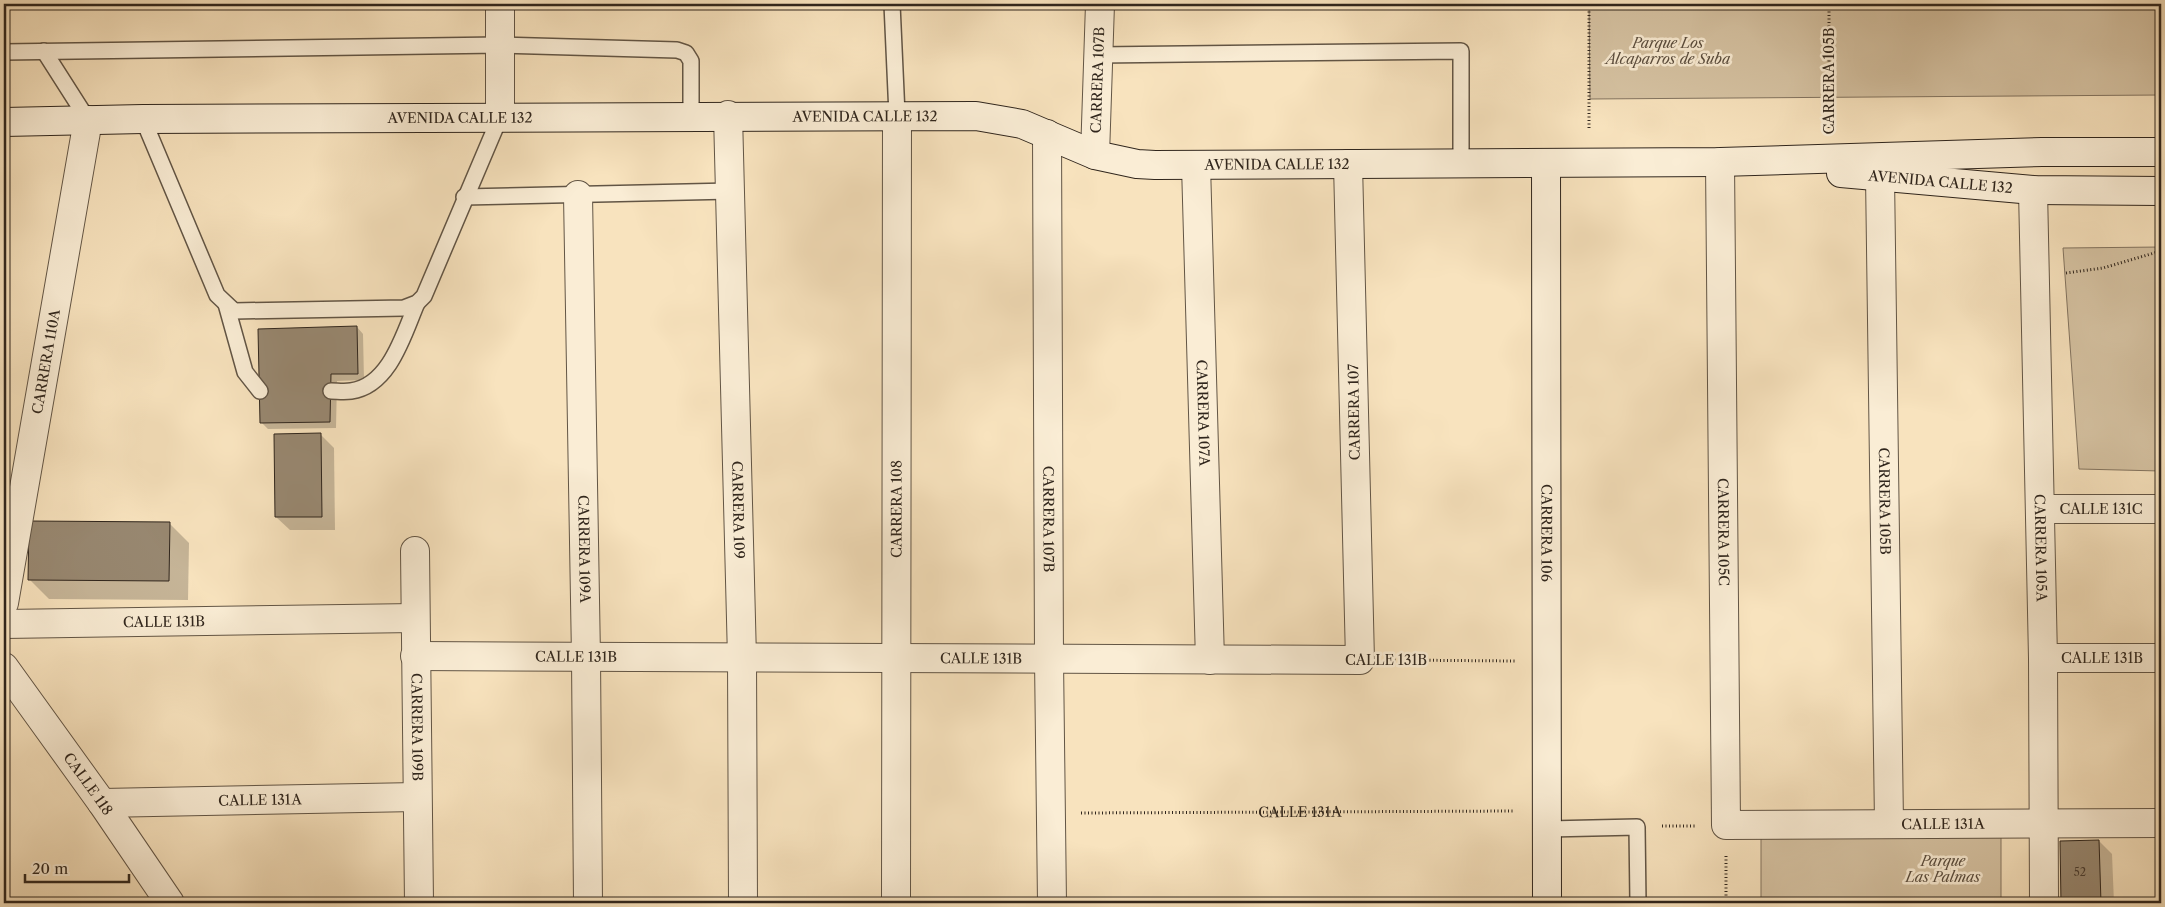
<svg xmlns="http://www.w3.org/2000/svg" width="2165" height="907" viewBox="0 0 2165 907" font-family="'Libre Caslon Text',serif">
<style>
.green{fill:#d6c3a3;stroke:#837460}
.shadow{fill:#0003}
.building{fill:#988871;stroke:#30261d}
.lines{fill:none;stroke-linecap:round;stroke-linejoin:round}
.lane-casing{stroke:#625545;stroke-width:18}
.street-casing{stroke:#625545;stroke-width:30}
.secondary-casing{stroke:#30261d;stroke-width:30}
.path{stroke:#30261d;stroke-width:3;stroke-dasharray:1 2.5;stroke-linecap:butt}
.lane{stroke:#faedd5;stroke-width:15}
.street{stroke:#faedd5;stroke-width:28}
.secondary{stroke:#faedd5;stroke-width:28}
.labels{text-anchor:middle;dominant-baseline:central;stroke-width:5;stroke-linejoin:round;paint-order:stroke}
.number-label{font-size:11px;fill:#4a3e32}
.park-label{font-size:14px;font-style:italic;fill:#5a4d3e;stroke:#faedd5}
.street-label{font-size:14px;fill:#30261d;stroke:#faedd5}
</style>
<rect width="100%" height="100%" fill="#f8e3be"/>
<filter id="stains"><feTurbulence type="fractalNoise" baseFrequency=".004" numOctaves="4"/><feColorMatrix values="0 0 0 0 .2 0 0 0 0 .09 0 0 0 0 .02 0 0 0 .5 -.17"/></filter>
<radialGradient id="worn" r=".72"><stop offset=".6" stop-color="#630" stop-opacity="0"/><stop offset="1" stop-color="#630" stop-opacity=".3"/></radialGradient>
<g class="green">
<path d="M 1589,4 L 2161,4 L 2161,95 L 1590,99 Z"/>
<path d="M 2161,247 L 2161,471 L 2079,469 L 2063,248 Z"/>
<path d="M 2001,834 L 2001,903 L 1761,903 L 1761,837 Z"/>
</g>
<g class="shadow">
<path d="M 357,327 L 363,334 L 364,380 L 337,381 L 336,428 L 268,429 L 261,422 Z"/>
<path d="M 320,434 L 334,448 L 335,530 L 290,530 L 276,517 Z"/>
<path d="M 169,523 L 189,543 L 188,600 L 49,599 L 30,580 Z"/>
<path d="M 2099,841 L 2112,854 L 2114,903 L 2062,903 L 2061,842 Z"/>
</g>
<g class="building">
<path d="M 357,326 L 358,374 L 331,374 L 330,422 L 260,423 L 258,329 Z"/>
<path d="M 321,433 L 322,517 L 275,517 L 274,434 Z"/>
<path d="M 29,521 L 170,522 L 169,581 L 28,580 Z"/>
<path d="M 2099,840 L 2101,903 L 2061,903 L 2060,841 Z"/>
</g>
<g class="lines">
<defs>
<g id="lane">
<path d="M 892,4 L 897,115"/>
<path d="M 44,51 L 88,120"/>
<path d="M 4,52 L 499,45 L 677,50 L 686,53 L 691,61 L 691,115"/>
<path d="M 1098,55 L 1461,51 L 1461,163"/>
<path d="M 143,119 L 217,295 L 234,311 L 404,308 L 417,303 L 424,296 L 500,117"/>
<path d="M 464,197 L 731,191"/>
<path d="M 226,304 L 245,372 L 260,391"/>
<path d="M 331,391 C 337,391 344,392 351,391 C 390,386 404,333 417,303"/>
<path d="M 1548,829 L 1637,827 L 1638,903"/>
</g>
<g id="street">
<path d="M 500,4 L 500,117"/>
<path id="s2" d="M 728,115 L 742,658 L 743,903"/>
<path id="s3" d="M 1047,134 L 1049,659 L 1052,903"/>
<path id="s4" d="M 1095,155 L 1100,4"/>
<path id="s5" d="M 1720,162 L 1726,825 L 2161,823"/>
<path id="s6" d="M 1196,165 L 1210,660"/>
<path id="s7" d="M 1880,176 L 1889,824"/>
<path id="s8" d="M 2033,190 L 2043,658 L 2044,903"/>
<path id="s9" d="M 578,195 L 586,657 L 588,903"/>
<path id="s10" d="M 2040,509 L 2161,509"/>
<path id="s11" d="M 415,551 L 419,903"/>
<path id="s12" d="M 4,603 L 88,120"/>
<path id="s13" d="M 4,624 L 415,618"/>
<path id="s14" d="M 415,656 L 1360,660 L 1348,164"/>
<path id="s15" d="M 2043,658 L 2161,658"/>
<path id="s16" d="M 4,667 L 102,803 L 170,903"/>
<path id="s17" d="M 102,803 L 417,797"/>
<path id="s18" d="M 896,903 L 897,115"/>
</g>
<g id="secondary">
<path id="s19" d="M 4,122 L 143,119 L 976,116 L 1022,124 L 1095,155 L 1137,164 L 1155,165 L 1720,162 L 2042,152 L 2161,152"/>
<path id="s20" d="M 1546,163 L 1547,903"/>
<path id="s21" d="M 1841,173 L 2033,190 L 2161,191"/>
</g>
</defs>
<use href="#lane" class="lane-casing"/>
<use href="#street" class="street-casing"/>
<use href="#secondary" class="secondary-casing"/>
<g class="path">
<path d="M 1589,128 L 1589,4"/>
<path d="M 1829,128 L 1829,4"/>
<path d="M 2066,273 L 2103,268 L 2161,251"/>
<path d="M 1391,660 L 1515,661"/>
<path id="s1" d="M 1081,813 L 1515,811"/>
<path d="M 1662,826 L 1696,826"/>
<path d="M 1726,856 L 1726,903"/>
</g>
<use href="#lane" class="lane"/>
<use href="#street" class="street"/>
<use href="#secondary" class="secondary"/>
</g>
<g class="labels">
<g class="number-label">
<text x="2080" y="872">52</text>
</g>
<g class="park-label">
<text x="1668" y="43">Parque Los<tspan x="1668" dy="16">Alcaparros de Suba</tspan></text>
<text x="1943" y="861">Parque<tspan x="1943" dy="16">Las Palmas</tspan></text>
</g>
<g class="street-label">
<text stroke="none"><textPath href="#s4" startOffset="75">CARRERA 107B</textPath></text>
<text transform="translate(1829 81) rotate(-90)">CARRERA 105B</text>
<text stroke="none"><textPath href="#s19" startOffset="861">AVENIDA CALLE 132</textPath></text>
<text stroke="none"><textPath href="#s19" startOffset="456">AVENIDA CALLE 132</textPath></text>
<text stroke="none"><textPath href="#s19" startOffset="1281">AVENIDA CALLE 132</textPath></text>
<text stroke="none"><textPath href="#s21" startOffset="100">AVENIDA CALLE 132</textPath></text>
<text stroke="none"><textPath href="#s12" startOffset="245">CARRERA 110A</textPath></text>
<text stroke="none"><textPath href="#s6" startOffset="248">CARRERA 107A</textPath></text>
<text transform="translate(1354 412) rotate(-91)">CARRERA 107</text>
<text stroke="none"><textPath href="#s7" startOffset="325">CARRERA 105B</textPath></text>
<text stroke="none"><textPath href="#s2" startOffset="395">CARRERA 109</textPath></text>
<text stroke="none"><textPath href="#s18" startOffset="394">CARRERA 108</textPath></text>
<text stroke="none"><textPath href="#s10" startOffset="61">CALLE 131C</textPath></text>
<text stroke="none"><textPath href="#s3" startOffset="385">CARRERA 107B</textPath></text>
<text stroke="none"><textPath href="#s5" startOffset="370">CARRERA 105C</textPath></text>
<text stroke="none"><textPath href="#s20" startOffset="370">CARRERA 106</textPath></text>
<text stroke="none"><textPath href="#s8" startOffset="358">CARRERA 105A</textPath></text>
<text stroke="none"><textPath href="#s9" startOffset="354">CARRERA 109A</textPath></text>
<text stroke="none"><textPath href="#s13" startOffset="160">CALLE 131B</textPath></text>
<text stroke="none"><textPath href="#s14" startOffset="161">CALLE 131B</textPath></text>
<text stroke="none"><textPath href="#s15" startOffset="59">CALLE 131B</textPath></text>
<text stroke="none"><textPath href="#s14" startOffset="566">CALLE 131B</textPath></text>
<text x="1386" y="660">CALLE 131B</text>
<text stroke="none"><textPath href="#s11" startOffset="176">CARRERA 109B</textPath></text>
<text stroke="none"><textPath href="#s16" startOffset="144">CALLE 118</textPath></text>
<text stroke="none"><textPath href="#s17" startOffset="158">CALLE 131A</textPath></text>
<text stroke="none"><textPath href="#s1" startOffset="219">CALLE 131A</textPath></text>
<text stroke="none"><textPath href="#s5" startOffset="880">CALLE 131A</textPath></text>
</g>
</g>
<rect width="2165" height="907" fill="none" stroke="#f8e3be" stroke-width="20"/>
<rect x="5" y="5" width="2155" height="897" fill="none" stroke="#30261d" stroke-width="2.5"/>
<rect x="10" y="10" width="2145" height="887" fill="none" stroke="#30261d"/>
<path d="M25 874v8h104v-8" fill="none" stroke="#30261d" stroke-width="2.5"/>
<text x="32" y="874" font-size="15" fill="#30261d" stroke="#faedd5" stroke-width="4" paint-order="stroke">20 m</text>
<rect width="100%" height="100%" filter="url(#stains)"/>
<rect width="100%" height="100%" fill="url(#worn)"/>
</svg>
